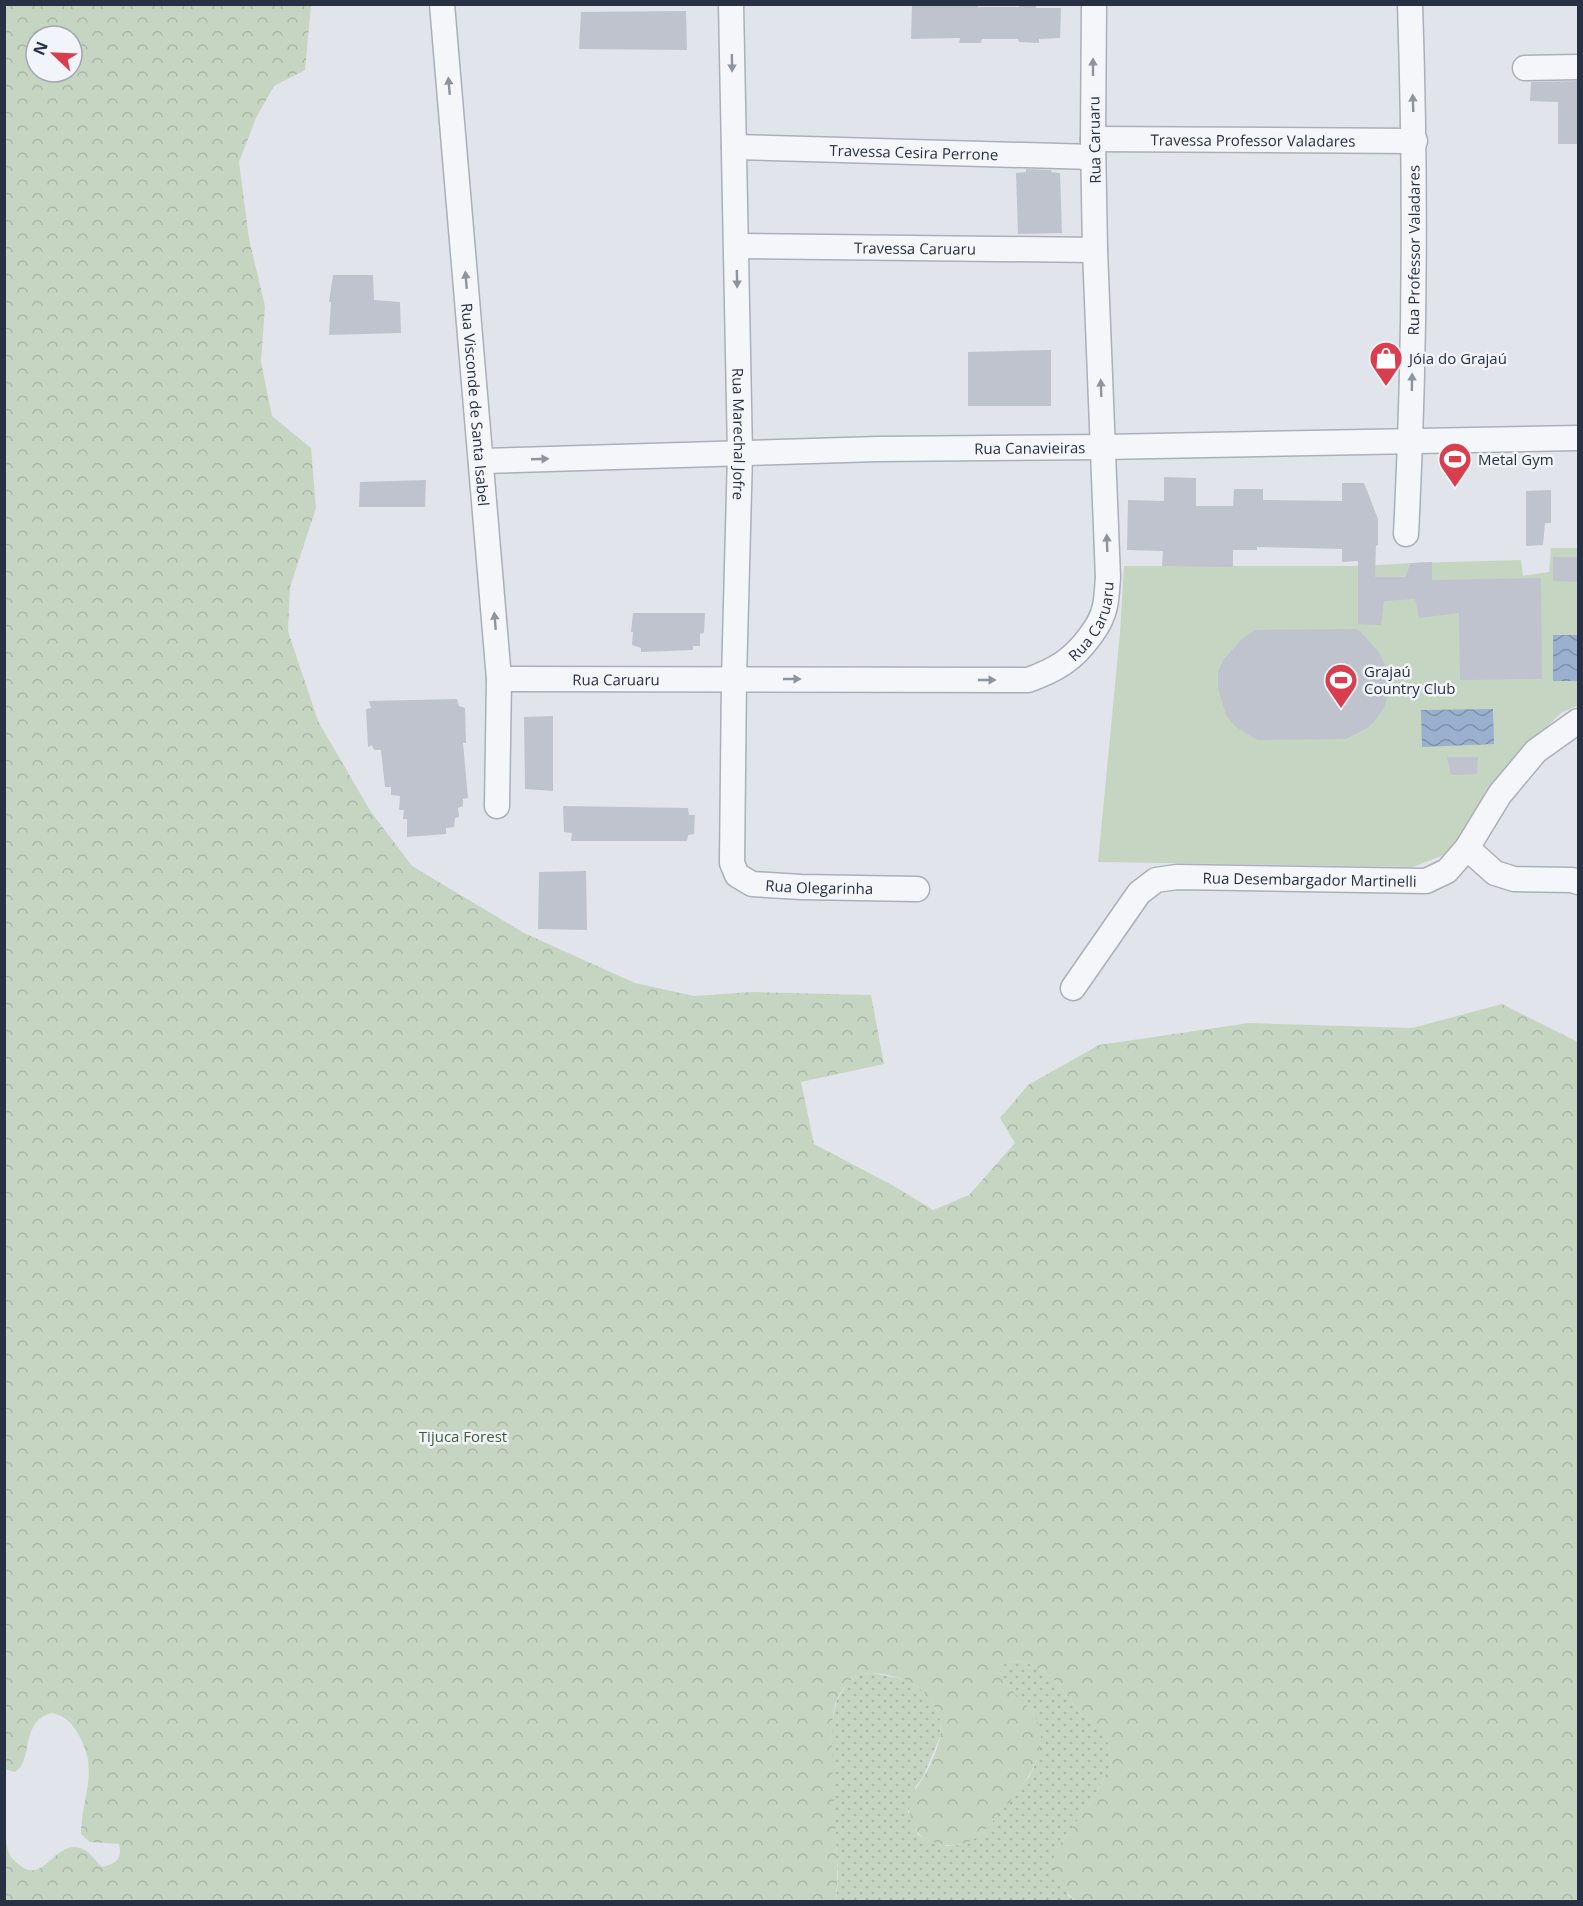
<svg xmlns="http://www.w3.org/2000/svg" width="1583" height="1906" viewBox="0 0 1583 1906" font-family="'Open Sans',sans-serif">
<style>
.grass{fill:url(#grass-dots)}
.forest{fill:url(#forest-crowns);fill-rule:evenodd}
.green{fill:#c6d5c2}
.water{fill:url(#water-waves)}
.building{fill:#bec3ce}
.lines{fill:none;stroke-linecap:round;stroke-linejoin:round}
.minor-casing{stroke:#aaafb9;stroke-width:27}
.minor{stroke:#f4f6f9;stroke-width:24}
.oneway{fill:#8e949e}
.labels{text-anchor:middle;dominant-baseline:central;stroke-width:5;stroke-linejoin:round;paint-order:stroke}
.street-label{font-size:15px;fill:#283144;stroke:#f1f4f8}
.poi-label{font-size:15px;fill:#283144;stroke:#f1f4f8;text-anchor:start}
.park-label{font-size:15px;fill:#3b6134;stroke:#f1f4f8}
</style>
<defs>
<pattern id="grass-dots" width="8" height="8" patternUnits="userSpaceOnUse" patternTransform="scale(1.5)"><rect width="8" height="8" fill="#c6d5c2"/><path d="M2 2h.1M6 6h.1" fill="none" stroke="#aab7a8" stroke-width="1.8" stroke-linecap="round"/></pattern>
<pattern id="forest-crowns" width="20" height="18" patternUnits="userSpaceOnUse" patternTransform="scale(1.5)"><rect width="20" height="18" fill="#c6d5c2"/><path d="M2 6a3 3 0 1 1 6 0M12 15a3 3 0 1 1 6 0" fill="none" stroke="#aab7a8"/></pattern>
<pattern id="water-waves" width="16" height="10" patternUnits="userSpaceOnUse" patternTransform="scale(1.5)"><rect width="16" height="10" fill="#99b0ce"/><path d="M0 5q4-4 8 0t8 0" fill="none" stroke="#7d90a9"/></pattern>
</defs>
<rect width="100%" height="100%" fill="#e1e5eb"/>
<path class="grass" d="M 1006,1661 L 1026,1662 L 1051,1676 L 1079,1711 L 1107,1736 L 1111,1765 L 1092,1801 L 1057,1848 L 1068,1896 L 1076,1901 L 836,1902 L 838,1875 L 832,1777 L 832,1721 L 837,1700 L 848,1682 L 859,1674 L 871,1673 L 909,1680 L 927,1694 L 935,1707 L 941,1722 L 940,1737 L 923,1777 L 916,1786 L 908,1812 L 918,1835 L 929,1841 L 946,1846 L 958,1845 L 982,1834 L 1029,1777 L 1037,1760 L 1034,1715 L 1003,1682 L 999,1672 Z"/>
<path class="forest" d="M 5,4 L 311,5 L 305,70 L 274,86 L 256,118 L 239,162 L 249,239 L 265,306 L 261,362 L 272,416 L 311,448 L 316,508 L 290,587 L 288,631 L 318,721 L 371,812 L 412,866 L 526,934 L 635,983 L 694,996 L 752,992 L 871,995 L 884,1064 L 801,1082 L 814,1144 L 894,1186 L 933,1210 L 969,1195 L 1015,1143 L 1000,1118 L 1028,1085 L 1099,1045 L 1249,1023 L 1412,1028 L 1502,1004 L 1578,1042 L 1578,1901 L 1076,1901 L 1060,1887 L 1052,1863 L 1057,1848 L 1092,1801 L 1111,1765 L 1107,1737 L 1079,1711 L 1051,1676 L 1026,1662 L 1007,1661 L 999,1672 C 1006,1689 1024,1699 1034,1715 C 1060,1757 1006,1804 982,1834 C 970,1843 954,1848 939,1844 C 924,1840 919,1837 912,1823 C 904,1805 913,1793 923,1778 C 929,1769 939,1746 940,1736 C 943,1723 938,1712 932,1702 C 924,1690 913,1681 900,1678 C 887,1675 866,1669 855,1677 C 847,1682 840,1692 836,1702 C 831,1718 832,1735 832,1751 C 832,1802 840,1851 836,1901 L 5,1901 L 5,1820 C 6,1831 5,1843 9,1853 C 11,1858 15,1861 18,1864 C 46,1888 55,1834 85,1850 C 91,1854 97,1862 102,1867 C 115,1864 123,1859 119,1844 L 90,1842 L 81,1834 C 81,1797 101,1771 77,1732 C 71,1722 63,1715 52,1713 C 19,1721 34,1762 15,1772 L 5,1769 ZM 36,36 L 72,36 L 72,72 L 36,72 Z"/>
<path class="green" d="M 1551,548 L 1578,548 L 1578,705 L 1561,713 L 1515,759 L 1482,813 L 1449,853 L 1413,867 L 1098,862 L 1120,633 L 1124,566 L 1362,566 L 1411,563 L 1521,560 L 1523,576 L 1549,572 Z"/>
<g class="water">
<rect x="1553" y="635" width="25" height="46"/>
<path d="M 1493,709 L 1494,744 L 1422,747 L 1421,710 Z"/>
</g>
<g class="building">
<path d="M 912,4 L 978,4 L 978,7 L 1019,7 L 1019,4 L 1036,4 L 1036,8 L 1061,8 L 1060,38 L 1039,39 L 1039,43 L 1019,42 L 1018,39 L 982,39 L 981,43 L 959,43 L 960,38 L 911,39 Z"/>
<path d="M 686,11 L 687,50 L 579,49 L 581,12 Z"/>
<path d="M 1578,81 L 1578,144 L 1558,144 L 1558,102 L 1530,101 L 1531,82 Z"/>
<path d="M 1026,169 L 1052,170 L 1051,172 L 1060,173 L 1062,233 L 1018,234 L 1016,173 L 1026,172 Z"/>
<path d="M 333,275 L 373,275 L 374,300 L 400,302 L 401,333 L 329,335 L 331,302 L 329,302 Z"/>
<path d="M 1051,350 L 1051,406 L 968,406 L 968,352 Z"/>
<path d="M 1164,477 L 1196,478 L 1196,506 L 1233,506 L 1234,489 L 1263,489 L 1263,500 L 1342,501 L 1342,483 L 1364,483 L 1378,519 L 1378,545 L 1376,546 L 1375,577 L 1405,577 L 1411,563 L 1432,562 L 1432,580 L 1541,578 L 1542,679 L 1460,680 L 1459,613 L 1419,618 L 1415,599 L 1384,601 L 1381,625 L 1358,624 L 1358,561 L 1342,562 L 1342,549 L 1257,547 L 1257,550 L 1233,550 L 1233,567 L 1162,566 L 1163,551 L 1127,550 L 1128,500 L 1164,501 Z"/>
<path d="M 426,480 L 425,507 L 359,507 L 360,482 Z"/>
<path d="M 1551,490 L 1551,523 L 1545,523 L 1543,545 L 1526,546 L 1526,491 Z"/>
<path d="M 1553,557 L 1578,557 L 1578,582 L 1553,581 Z"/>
<path d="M 633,613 L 705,613 L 704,633 L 700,634 L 700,646 L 693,646 L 693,650 L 641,652 L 641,648 L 632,645 L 633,632 L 631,632 Z"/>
<path d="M 1358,629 L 1378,651 L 1386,667 L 1389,680 L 1389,693 L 1384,707 L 1375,721 L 1367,728 L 1346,739 L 1258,740 L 1247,734 L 1235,726 L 1226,715 L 1218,688 L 1218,672 L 1223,660 L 1242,639 L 1255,630 Z"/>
<path d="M 457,699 L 459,706 L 465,708 L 466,743 L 463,743 L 468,798 L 463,799 L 463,806 L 458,808 L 459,817 L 455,818 L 454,827 L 446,828 L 446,834 L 407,837 L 407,819 L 403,819 L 404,810 L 399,810 L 400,796 L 391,795 L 391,787 L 385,787 L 381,750 L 374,750 L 372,745 L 368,747 L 366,709 L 371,708 L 369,701 Z"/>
<path d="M 553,716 L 553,791 L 525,789 L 524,717 Z"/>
<path d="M 1447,757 L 1478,757 L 1477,774 L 1451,775 Z"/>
<path d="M 563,806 L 688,808 L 689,815 L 695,815 L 694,834 L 688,835 L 687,841 L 571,841 L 572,833 L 564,832 Z"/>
<path d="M 586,871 L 587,930 L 538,929 L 539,872 Z"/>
</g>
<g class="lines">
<defs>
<g id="minor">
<path id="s1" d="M 442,4 L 499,679 L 497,806"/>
<path id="s2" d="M 731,4 L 740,454 L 734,679 L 732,863 L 737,875 L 752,884 L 801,887 L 917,889"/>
<path d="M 1525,68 L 1578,67"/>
<path id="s3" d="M 1093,139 L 1415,141"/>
<path id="s4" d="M 734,147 L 1093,157"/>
<path id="s5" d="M 737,246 L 1095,250"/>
<path id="s6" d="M 482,461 L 878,449 L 1103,447 L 1578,438"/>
<path id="s7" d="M 1406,534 C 1415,358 1416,181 1410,4"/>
<path id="s8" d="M 499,679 L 1028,680 C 1056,670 1073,660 1091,635 C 1097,627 1103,616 1105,606 C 1107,597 1107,587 1108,578 L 1095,250 L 1093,139 L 1094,4"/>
<path d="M 1467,848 L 1500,794 L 1536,751 L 1578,721"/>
<path id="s9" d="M 1073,988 L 1139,893 L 1156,880 L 1177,877 L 1426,881 L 1447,871 L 1467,848 L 1495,873 L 1514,879 L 1572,880 L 1578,882"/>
</g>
</defs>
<use href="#minor" class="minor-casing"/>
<use href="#minor" class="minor"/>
</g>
<defs><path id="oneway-solid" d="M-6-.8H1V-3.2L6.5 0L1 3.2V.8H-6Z" transform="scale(1.5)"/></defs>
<g class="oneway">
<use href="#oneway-solid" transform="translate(732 63) rotate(89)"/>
<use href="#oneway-solid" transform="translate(1093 67) rotate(-90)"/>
<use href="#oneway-solid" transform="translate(449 86) rotate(-95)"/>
<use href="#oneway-solid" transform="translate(1413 103) rotate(-92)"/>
<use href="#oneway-solid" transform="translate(737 279) rotate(89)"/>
<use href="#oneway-solid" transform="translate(466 280) rotate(-95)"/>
<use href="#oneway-solid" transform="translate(1412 382) rotate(-89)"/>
<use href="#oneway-solid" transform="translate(1101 388) rotate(-92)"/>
<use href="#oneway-solid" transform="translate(540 459) rotate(-2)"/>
<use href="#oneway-solid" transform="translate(1107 543) rotate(-92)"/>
<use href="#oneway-solid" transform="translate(495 621) rotate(-95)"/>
<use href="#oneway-solid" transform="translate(792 679)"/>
<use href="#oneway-solid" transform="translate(987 680)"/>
</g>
<defs>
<symbol id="shop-pin" viewBox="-11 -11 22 30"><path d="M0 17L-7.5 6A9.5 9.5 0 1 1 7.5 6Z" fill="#d93d4e" stroke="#f1f4f8"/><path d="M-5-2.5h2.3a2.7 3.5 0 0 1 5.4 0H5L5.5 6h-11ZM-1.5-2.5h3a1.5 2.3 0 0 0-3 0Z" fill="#fff"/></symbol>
<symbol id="stadium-pin" viewBox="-11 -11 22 30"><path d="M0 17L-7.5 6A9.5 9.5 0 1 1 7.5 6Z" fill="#d93d4e" stroke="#f1f4f8"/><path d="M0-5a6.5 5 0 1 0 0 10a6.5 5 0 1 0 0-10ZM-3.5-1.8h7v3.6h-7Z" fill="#fff"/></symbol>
</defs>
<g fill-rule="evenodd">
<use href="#shop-pin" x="1367" y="339" width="38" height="52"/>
<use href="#stadium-pin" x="1436" y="440" width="38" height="52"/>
<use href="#stadium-pin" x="1322" y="661" width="38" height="52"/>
</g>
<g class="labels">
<g class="street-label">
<text transform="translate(1094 140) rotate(-91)">Rua Caruaru</text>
<text stroke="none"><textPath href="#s3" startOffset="160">Travessa Professor Valadares</textPath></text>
<text stroke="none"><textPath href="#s4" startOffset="180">Travessa Cesira Perrone</textPath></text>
<text stroke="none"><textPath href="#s5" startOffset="178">Travessa Caruaru</textPath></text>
<text stroke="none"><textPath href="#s7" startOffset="284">Rua Professor Valadares</textPath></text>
<text stroke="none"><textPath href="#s1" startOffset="402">Rua Visconde de Santa Isabel</textPath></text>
<text stroke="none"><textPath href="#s2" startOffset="430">Rua Marechal Jofre</textPath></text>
<text stroke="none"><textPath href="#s6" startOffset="548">Rua Canavieiras</textPath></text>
<text stroke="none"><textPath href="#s8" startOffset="621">Rua Caruaru</textPath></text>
<text stroke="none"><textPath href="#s8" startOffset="117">Rua Caruaru</textPath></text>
<text stroke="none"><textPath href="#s9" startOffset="291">Rua Desembargador Martinelli</textPath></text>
<text stroke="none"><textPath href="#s2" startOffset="957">Rua Olegarinha</textPath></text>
</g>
<g class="poi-label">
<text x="1409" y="358">Jóia do Grajaú</text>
<text x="1478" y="459">Metal Gym</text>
<text x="1364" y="671">Grajaú<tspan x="1364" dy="17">Country Club</tspan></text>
</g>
<g class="park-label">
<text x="463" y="1436">Tijuca Forest</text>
</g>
</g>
<rect width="1583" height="1906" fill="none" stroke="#283144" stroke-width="12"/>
<g transform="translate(54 54) rotate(293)"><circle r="28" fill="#f1f4f8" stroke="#a1a6b0" stroke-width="1.5"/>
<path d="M0-4.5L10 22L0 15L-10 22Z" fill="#d93d4e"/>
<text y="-9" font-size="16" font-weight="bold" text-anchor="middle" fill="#283144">N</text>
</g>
</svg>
